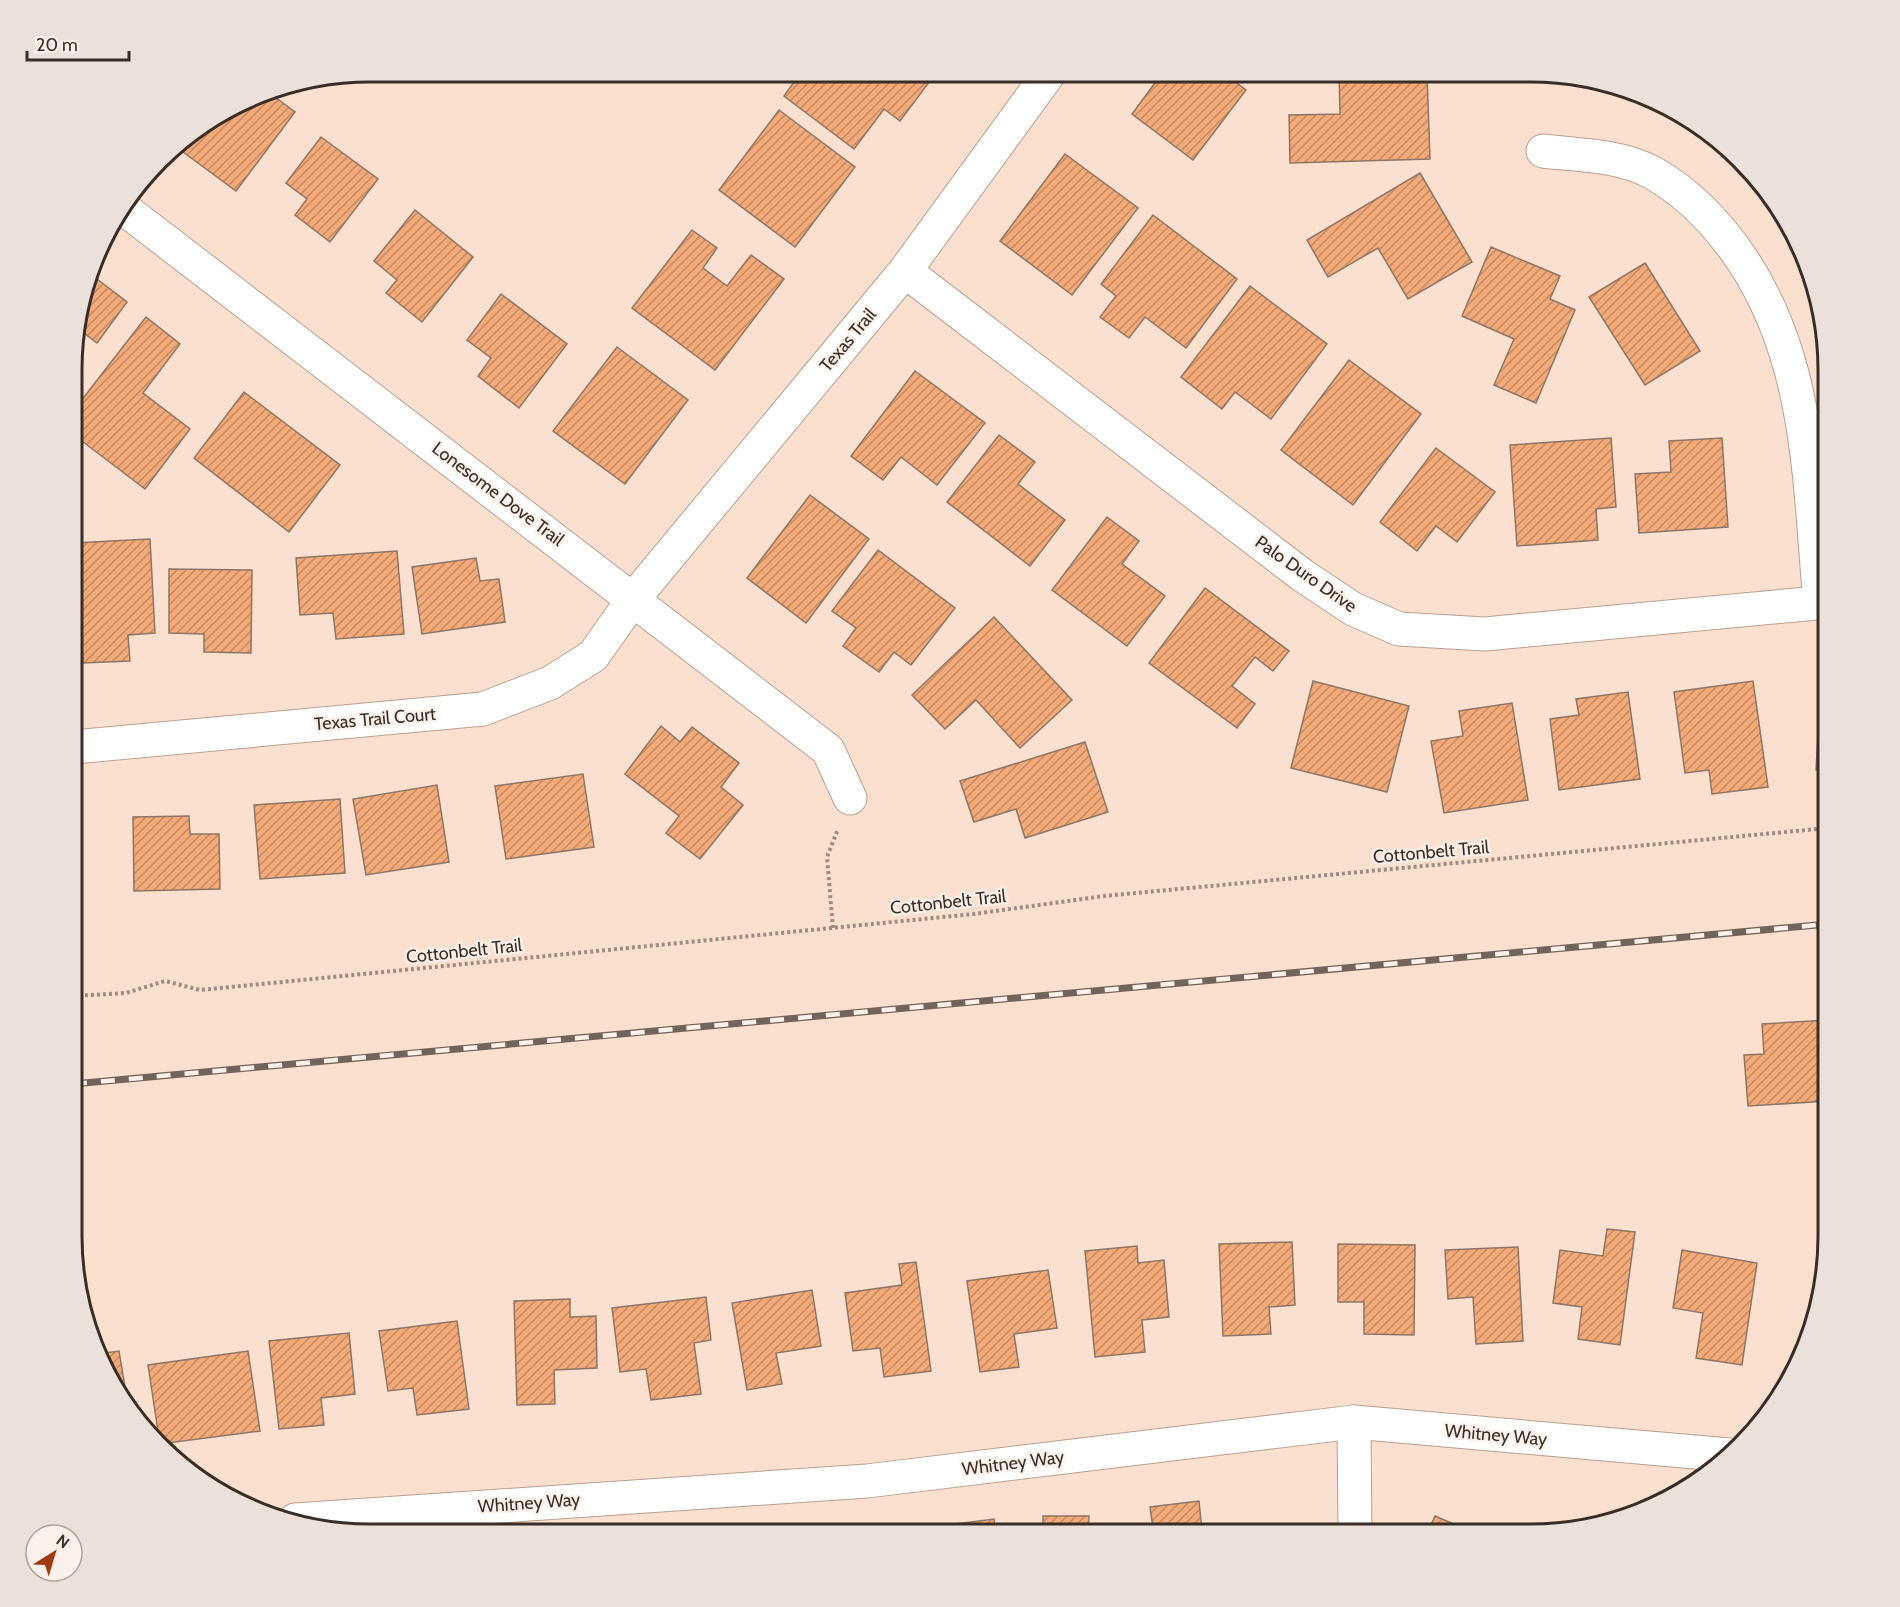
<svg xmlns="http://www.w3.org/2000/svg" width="1900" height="1607" viewBox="0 0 1900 1607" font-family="Cabin,sans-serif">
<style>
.building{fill:url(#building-hatch);stroke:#8d7667;stroke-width:1.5}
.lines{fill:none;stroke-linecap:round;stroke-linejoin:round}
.street-casing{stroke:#b89f8f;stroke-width:35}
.path{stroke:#9f8c80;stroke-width:4;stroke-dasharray:3 3;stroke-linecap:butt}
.street{stroke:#fff;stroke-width:33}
.rail-casing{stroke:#73645a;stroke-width:7}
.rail{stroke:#fcf1ea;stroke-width:4.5;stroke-dasharray:14;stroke-linecap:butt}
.labels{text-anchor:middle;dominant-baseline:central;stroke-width:4.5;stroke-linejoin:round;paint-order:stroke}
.street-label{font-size:18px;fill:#382e27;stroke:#fcf1ea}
.rim{fill:none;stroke:#382e27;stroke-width:3}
</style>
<defs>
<pattern id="building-hatch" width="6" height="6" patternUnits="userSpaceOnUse" patternTransform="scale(1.5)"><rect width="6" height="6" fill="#f3a978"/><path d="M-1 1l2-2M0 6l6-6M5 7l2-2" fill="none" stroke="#c68a62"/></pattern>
</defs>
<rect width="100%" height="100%" fill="#fbe0cf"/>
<g class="building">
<path d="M 801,72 L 919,72 L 930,81 L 900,121 L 884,109 L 854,149 L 784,96 Z"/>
<path d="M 1163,72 L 1222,72 L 1246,90 L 1193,160 L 1132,114 Z"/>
<path d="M 1339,73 L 1427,73 L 1430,159 L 1290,163 L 1289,115 L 1340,114 Z"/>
<path d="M 268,92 L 295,112 L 236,191 L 175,146 Z"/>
<path d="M 779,110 L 855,167 L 795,247 L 719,190 Z"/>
<path d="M 321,137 L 378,179 L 330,242 L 295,215 L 307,199 L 286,183 Z"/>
<path d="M 1065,154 L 1138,208 L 1072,295 L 1000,241 Z"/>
<path d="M 1420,173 L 1472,262 L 1408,299 L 1378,248 L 1328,277 L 1307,240 Z"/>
<path d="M 415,210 L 473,257 L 422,322 L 386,293 L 397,280 L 374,261 Z"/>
<path d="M 1153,215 L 1237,279 L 1186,348 L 1145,317 L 1129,338 L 1100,317 L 1116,296 L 1101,284 Z"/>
<path d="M 692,230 L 717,248 L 703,268 L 727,286 L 751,255 L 784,279 L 715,370 L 632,308 Z"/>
<path d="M 1491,247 L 1560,276 L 1550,299 L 1575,310 L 1536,403 L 1494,385 L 1514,339 L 1462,316 Z"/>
<path d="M 1645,263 L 1700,351 L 1645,385 L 1589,297 Z"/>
<path d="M 93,276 L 127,302 L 97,343 L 76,327 Z"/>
<path d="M 1250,286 L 1327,344 L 1271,419 L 1235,392 L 1222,409 L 1181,377 Z"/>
<path d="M 501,294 L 567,344 L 519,408 L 478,376 L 491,358 L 467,340 Z"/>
<path d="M 146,317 L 180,344 L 143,393 L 190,429 L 145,489 L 74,435 L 74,410 Z"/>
<path d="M 617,347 L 688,400 L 625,484 L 553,431 Z"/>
<path d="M 1349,360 L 1421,414 L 1353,505 L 1281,450 Z"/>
<path d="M 915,371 L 985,423 L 937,485 L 901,457 L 883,480 L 851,456 Z"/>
<path d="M 244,392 L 340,465 L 289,532 L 194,458 Z"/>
<path d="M 999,435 L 1035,462 L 1018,484 L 1065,520 L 1030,566 L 947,502 Z"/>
<path d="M 1611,438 L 1616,507 L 1596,509 L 1598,540 L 1517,546 L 1510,445 Z"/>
<path d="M 1722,438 L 1728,527 L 1639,533 L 1635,474 L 1671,472 L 1669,441 Z"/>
<path d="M 1436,448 L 1495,492 L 1457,542 L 1436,526 L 1417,551 L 1380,522 Z"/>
<path d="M 810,495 L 869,539 L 806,623 L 747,578 Z"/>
<path d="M 1107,517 L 1139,541 L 1122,564 L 1165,596 L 1127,646 L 1052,590 Z"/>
<path d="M 150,539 L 155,633 L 128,635 L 130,661 L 83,663 L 81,629 L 74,629 L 74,543 Z"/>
<path d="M 878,550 L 955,608 L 911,665 L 894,652 L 879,672 L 843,646 L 856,628 L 832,611 Z"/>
<path d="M 397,551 L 404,634 L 336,639 L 333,613 L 300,615 L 296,558 Z"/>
<path d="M 476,558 L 480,581 L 499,579 L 505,622 L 422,634 L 412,567 Z"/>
<path d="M 169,569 L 252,570 L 251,653 L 204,652 L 204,634 L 169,633 Z"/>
<path d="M 1205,588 L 1289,651 L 1273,671 L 1255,657 L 1232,686 L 1255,704 L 1237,728 L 1149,663 Z"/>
<path d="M 994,617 L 1072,700 L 1020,748 L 976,700 L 945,729 L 912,695 Z"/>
<path d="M 1313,681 L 1409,706 L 1387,792 L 1291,768 Z"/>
<path d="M 1753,681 L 1768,787 L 1712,794 L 1709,770 L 1685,773 L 1674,692 Z"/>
<path d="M 1628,692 L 1640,779 L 1559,790 L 1550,719 L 1579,715 L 1576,699 Z"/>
<path d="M 1512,703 L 1528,800 L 1444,813 L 1431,741 L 1463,736 L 1459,711 Z"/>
<path d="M 1819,717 L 1828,718 L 1828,771 L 1816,770 Z"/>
<path d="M 661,726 L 680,742 L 692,727 L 739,763 L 721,787 L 743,805 L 700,859 L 666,833 L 679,816 L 625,774 Z"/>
<path d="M 1085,742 L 1108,812 L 1025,838 L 1016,809 L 974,822 L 960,781 Z"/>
<path d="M 583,774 L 594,847 L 506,859 L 495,786 Z"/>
<path d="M 437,785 L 449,862 L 366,875 L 353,799 Z"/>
<path d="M 340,799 L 345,873 L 260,879 L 254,805 Z"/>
<path d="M 189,816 L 190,834 L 219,834 L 220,889 L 134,891 L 133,817 Z"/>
<path d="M 73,866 L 78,899 L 73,899 Z"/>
<path d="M 1828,1020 L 1828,1101 L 1748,1106 L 1744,1055 L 1764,1054 L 1762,1024 Z"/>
<path d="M 1607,1229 L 1635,1232 L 1620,1345 L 1578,1339 L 1582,1307 L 1553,1303 L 1560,1250 L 1603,1256 Z"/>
<path d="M 1292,1242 L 1295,1305 L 1269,1307 L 1271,1334 L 1223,1336 L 1219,1244 Z"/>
<path d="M 1338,1244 L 1415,1245 L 1414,1335 L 1364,1334 L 1364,1302 L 1338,1302 Z"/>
<path d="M 1137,1246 L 1138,1263 L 1164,1260 L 1169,1317 L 1142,1320 L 1145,1352 L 1095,1357 L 1085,1251 Z"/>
<path d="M 1518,1247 L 1523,1341 L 1476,1344 L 1473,1297 L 1448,1299 L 1445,1250 Z"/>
<path d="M 1682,1250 L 1757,1263 L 1742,1365 L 1696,1358 L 1703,1313 L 1673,1308 Z"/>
<path d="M 916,1262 L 931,1371 L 884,1377 L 880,1348 L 853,1351 L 845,1293 L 902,1285 L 899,1264 Z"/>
<path d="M 1048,1270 L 1057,1328 L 1014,1334 L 1019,1367 L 980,1372 L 967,1281 Z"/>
<path d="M 812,1290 L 821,1346 L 776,1353 L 782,1384 L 747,1390 L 732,1303 Z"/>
<path d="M 706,1297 L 711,1340 L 694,1343 L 701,1394 L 651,1400 L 646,1369 L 620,1372 L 612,1308 Z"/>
<path d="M 570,1299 L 570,1317 L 596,1316 L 597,1368 L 554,1370 L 555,1404 L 517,1405 L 514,1301 Z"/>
<path d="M 457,1321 L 469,1409 L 417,1415 L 413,1388 L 388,1391 L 379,1331 Z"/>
<path d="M 349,1333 L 355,1394 L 321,1398 L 324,1425 L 279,1429 L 269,1341 Z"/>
<path d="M 119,1351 L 127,1399 L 97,1354 Z"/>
<path d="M 248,1351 L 260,1431 L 160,1444 L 148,1365 Z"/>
<path d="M 1199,1501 L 1202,1531 L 1226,1528 L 1227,1535 L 1154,1535 L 1150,1507 Z"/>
<path d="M 1043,1516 L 1089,1516 L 1088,1535 L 1043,1535 Z"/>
<path d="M 1435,1516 L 1477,1534 L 1427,1534 Z"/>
<path d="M 994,1519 L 996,1535 L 949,1535 L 948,1525 Z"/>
</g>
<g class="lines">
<defs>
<g id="street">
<path d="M 1543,151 C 1578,155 1621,155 1653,173 C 1688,193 1718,224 1741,258 C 1811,361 1809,483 1820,602"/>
<path d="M 123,208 L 828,750 L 850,798"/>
<path d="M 905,271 L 1302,575 L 1353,609 L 1399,629 L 1485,634 L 1828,602"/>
<path d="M 74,747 L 483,709 L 550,683 L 593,656 L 634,598 L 905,271 L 1050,72"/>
<path d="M 1354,1422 L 1355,1534"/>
<path d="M 295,1520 L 867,1481 L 1354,1422 L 1729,1455"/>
</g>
</defs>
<use href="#street" class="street-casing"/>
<g class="path">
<path d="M 833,928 L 827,857 L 838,829"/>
<path d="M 73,996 L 126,993 L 165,981 L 200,990 L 974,914 L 1104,896 L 1828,828"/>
</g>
<use href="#street" class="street"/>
<defs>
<path id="rail" d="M 73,1084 L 1828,924"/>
</defs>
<use href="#rail" class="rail-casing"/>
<use href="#rail" class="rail"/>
</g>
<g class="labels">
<g class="street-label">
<text transform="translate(848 340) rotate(-50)">Texas Trail</text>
<text transform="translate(498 494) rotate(37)">Lonesome Dove Trail</text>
<text transform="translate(1306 574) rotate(35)">Palo Duro Drive</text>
<text transform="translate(375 719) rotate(-5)">Texas Trail Court</text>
<text transform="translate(1431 852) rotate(-5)">Cottonbelt Trail</text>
<text transform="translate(948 902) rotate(-6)">Cottonbelt Trail</text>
<text transform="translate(464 951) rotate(-6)">Cottonbelt Trail</text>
<text transform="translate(1496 1435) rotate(5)">Whitney Way</text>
<text transform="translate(1013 1463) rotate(-7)">Whitney Way</text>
<text transform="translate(529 1503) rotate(-4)">Whitney Way</text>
</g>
</g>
<path d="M0 0H1900V1607H0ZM370 82H1530A288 288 0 0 1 1818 370V1236A288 288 0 0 1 1530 1524H370A288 288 0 0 1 82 1236V370A288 288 0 0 1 370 82Z" fill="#ece1da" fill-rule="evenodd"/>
<path class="rim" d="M370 82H1530A288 288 0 0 1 1818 370V1236A288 288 0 0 1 1530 1524H370A288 288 0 0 1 82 1236V370A288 288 0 0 1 370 82Z"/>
<g transform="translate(54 1553) rotate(37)"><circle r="28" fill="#fcf1ea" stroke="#aea39c" stroke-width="1.5"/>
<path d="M0-4.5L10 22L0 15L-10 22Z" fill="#9f3a0a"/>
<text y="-9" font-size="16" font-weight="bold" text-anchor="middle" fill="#382e27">N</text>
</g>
<path d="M27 51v9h102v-9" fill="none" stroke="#382e27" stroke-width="3"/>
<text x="36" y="51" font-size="18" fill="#382e27" stroke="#fcf1ea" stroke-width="4.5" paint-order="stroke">20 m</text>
</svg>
